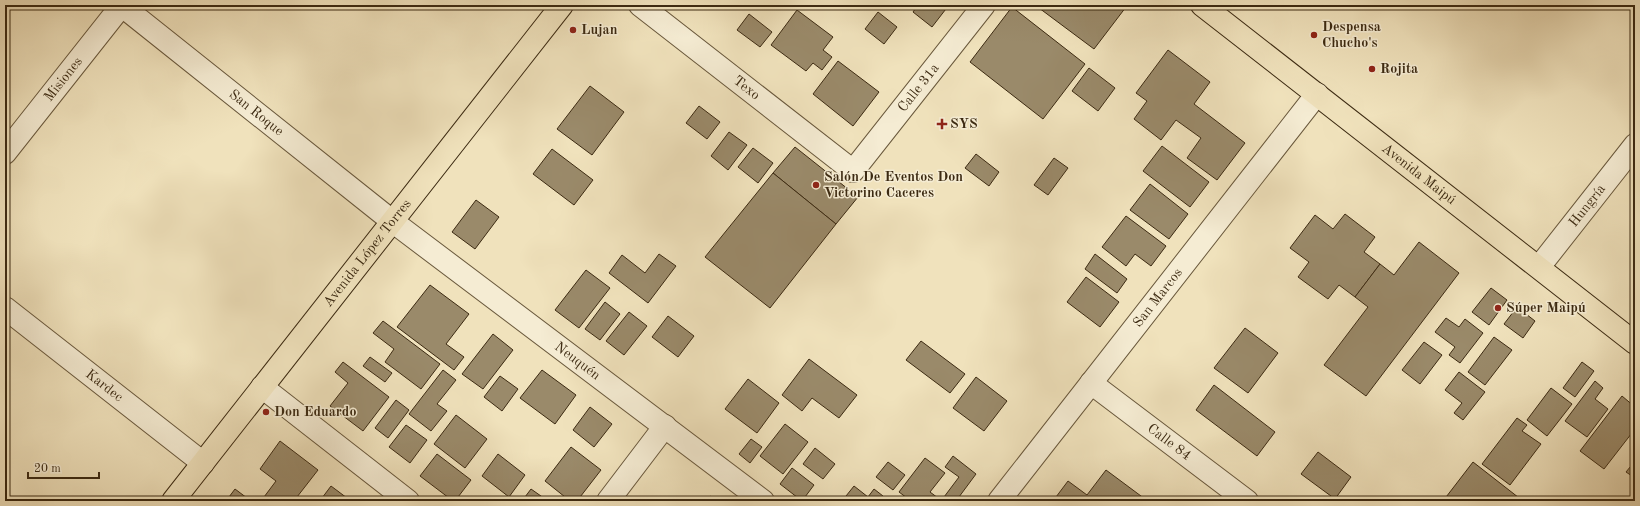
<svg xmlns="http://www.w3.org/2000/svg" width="1640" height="506" viewBox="0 0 1640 506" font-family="'Old Standard TT',serif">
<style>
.building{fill:#9a8a6a;stroke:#3c2a12}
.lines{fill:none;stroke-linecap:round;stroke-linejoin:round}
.minor-casing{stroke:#69583c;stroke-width:24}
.major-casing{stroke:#3c2a12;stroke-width:24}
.minor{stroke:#f5ecd3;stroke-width:22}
.major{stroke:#f0e2bc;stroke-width:22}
.poi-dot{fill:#8f2418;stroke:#f5ecd3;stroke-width:1.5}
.labels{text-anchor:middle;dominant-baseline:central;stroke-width:3;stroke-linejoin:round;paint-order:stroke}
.poi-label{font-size:14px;font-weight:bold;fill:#3c2a12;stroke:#f5ecd3;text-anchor:start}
.street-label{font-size:14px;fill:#3c2a12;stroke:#f5ecd3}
</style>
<rect width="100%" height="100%" fill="#f0e2bc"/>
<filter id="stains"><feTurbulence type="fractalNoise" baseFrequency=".005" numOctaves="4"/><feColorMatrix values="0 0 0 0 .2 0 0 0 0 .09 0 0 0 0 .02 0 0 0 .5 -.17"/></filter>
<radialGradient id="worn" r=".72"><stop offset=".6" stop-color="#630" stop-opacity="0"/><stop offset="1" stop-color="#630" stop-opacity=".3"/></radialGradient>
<g class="building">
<path d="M 918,5 L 949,5 L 932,27 L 913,12 Z"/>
<path d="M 1035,5 L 1123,5 L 1126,7 L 1094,49 Z"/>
<path d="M 1012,7 L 1085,64 L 1043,119 L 970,62 Z"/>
<path d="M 797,10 L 833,37 L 823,50 L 832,57 L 822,70 L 813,63 L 806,71 L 771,45 Z"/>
<path d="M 878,12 L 897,27 L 884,44 L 865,29 Z"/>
<path d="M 749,14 L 772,32 L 760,47 L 737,30 Z"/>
<path d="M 1168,50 L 1210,82 L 1194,104 L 1245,143 L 1217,180 L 1187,158 L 1201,138 L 1176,120 L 1161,140 L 1134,119 L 1147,101 L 1136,93 Z"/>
<path d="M 838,61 L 879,92 L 853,126 L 813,94 Z"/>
<path d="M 1089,68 L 1115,88 L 1098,111 L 1072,91 Z"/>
<path d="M 590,86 L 624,112 L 592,155 L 557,129 Z"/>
<path d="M 699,106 L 720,122 L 707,139 L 686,123 Z"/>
<path d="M 729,132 L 747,145 L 728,170 L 711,156 Z"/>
<path d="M 1162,146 L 1209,182 L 1190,207 L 1143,171 Z"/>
<path d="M 795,147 L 858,197 L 836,224 L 773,173 Z"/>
<path d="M 753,148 L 773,163 L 758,183 L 738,167 Z"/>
<path d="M 552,149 L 593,180 L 574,205 L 533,174 Z"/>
<path d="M 976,154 L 999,172 L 989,186 L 965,168 Z"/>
<path d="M 1054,158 L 1068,168 L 1048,195 L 1034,185 Z"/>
<path d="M 773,173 L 836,224 L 770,308 L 705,257 Z"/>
<path d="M 1150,184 L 1188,214 L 1169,239 L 1130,210 Z"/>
<path d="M 476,200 L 499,217 L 475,249 L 452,232 Z"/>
<path d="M 1345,214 L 1375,237 L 1364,252 L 1380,264 L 1355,297 L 1339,285 L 1328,299 L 1298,277 L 1309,262 L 1290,248 L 1315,215 L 1333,229 Z"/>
<path d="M 1126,216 L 1166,246 L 1151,266 L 1135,254 L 1126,266 L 1102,247 Z"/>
<path d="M 1419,242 L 1459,273 L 1366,396 L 1324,365 L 1368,307 L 1355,297 L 1380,264 L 1394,275 Z"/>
<path d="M 659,254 L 676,266 L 648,303 L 609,273 L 622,255 L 645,273 Z"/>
<path d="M 1095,254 L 1127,279 L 1117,293 L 1085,269 Z"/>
<path d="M 586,270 L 610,288 L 579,328 L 555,310 Z"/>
<path d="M 1086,277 L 1119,302 L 1100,327 L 1067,302 Z"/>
<path d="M 430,285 L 469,314 L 446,344 L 464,357 L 454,370 L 397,327 Z"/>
<path d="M 1491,288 L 1507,300 L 1489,325 L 1472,312 Z"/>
<path d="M 605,302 L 620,314 L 600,340 L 585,329 Z"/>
<path d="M 1517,307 L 1535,321 L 1523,338 L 1504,324 Z"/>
<path d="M 629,312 L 647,326 L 624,355 L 606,341 Z"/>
<path d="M 668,316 L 694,336 L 678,357 L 652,337 Z"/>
<path d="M 1446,318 L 1459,327 L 1465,319 L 1483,333 L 1460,363 L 1449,355 L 1455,347 L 1435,332 Z"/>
<path d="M 383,321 L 440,364 L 421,389 L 385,362 L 394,349 L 373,333 Z"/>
<path d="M 1245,328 L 1278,353 L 1248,393 L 1214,368 Z"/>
<path d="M 493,334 L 513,350 L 483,389 L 462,374 Z"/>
<path d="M 1494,337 L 1512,350 L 1485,385 L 1468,372 Z"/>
<path d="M 921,341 L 965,374 L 950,393 L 906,360 Z"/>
<path d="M 1424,342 L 1442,355 L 1420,384 L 1402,370 Z"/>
<path d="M 370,357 L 392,373 L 385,382 L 363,366 Z"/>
<path d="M 809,359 L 857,395 L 839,418 L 812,398 L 802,411 L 782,395 Z"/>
<path d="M 343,362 L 389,397 L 363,431 L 330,406 L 348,383 L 335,372 Z"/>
<path d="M 1582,362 L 1594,371 L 1575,397 L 1563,388 Z"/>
<path d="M 443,370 L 456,380 L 437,404 L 447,411 L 431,431 L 409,414 Z"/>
<path d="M 542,370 L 576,395 L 555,424 L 520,398 Z"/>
<path d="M 1459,372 L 1485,392 L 1463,420 L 1454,413 L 1462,403 L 1445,390 Z"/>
<path d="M 500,376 L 518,389 L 502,411 L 484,397 Z"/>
<path d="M 976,377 L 1007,401 L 984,431 L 953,408 Z"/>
<path d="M 748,379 L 779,403 L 757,433 L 725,409 Z"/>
<path d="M 1595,381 L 1603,388 L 1595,399 L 1608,409 L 1587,437 L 1565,421 Z"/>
<path d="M 1214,385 L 1275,432 L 1257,456 L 1196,410 Z"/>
<path d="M 1551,388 L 1572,404 L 1547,436 L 1527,420 Z"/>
<path d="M 1622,396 L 1635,407 L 1635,429 L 1604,469 L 1580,451 Z"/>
<path d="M 396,400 L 409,410 L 388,438 L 375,428 Z"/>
<path d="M 590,407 L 612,424 L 594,447 L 573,430 Z"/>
<path d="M 456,415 L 487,439 L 465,468 L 434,444 Z"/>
<path d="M 1517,418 L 1527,425 L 1522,431 L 1541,444 L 1510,485 L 1482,464 Z"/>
<path d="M 785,424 L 808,442 L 783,474 L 760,456 Z"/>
<path d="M 406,425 L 427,440 L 410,463 L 389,447 Z"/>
<path d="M 751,439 L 762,447 L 750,463 L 739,454 Z"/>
<path d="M 280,441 L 318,470 L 297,497 L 302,501 L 261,501 L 276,481 L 260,469 Z"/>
<path d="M 571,447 L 601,470 L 577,501 L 570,501 L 545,481 Z"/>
<path d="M 815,448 L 835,464 L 823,479 L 803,464 Z"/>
<path d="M 1318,452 L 1351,477 L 1335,499 L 1301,474 Z"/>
<path d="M 437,454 L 471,480 L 455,501 L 453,501 L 420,476 Z"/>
<path d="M 498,454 L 525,475 L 509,497 L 482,476 Z"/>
<path d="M 953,456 L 976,474 L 956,501 L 941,501 L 959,477 L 945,467 Z"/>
<path d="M 925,458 L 945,473 L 930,492 L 938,498 L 936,501 L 911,501 L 899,492 Z"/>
<path d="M 1635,461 L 1635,478 L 1626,472 Z"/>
<path d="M 888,462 L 905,475 L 893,490 L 876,477 Z"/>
<path d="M 1473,462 L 1523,501 L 1443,501 Z"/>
<path d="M 792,468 L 814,485 L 802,501 L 780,484 Z"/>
<path d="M 1106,470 L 1145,499 L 1144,501 L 1053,501 L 1068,481 L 1087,495 Z"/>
<path d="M 331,486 L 351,501 L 326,501 L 322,498 Z"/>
<path d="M 854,486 L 868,497 L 874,489 L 883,496 L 879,501 L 852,501 L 846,496 Z"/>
<path d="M 235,489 L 251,501 L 226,501 Z"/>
<path d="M 531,489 L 548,501 L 522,501 Z"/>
<path d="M 710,496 L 717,501 L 705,501 Z"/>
</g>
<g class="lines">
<defs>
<g id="minor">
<path id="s1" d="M 121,5 L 392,221 L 763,501"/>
<path id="s2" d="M 640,5 L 853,171 L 984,5"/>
<path id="s3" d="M 5,153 L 122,5"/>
<path id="s4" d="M 1539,267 L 1635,145"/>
<path id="s5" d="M 5,308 L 203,463"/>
<path id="s6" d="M 1091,383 L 1247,501"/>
<path d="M 262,387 L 408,501"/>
<path d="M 608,501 L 665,426"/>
<path id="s7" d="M 999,501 L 1317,94"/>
</g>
<g id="major">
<path id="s8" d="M 1202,5 L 1635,343"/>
<path id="s9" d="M 173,501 L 562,5"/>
</g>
</defs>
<use href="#minor" class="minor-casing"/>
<use href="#major" class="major-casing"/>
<use href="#minor" class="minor"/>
<use href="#major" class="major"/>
</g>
<g class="poi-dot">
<circle cx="573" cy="30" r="4"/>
<circle cx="1314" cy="35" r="4"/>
<circle cx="1372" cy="69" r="4"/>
<path d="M940 118h4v4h4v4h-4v4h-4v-4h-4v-4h4z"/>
<circle cx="816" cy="185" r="4"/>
<circle cx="1498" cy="308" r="4"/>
<circle cx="266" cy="412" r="4"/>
</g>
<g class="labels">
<g class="poi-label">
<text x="1322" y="27">Despensa<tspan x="1322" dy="16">Chucho's</tspan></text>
<text x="581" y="30">Lujan</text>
<text x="1380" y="69">Rojita</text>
<text x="950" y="124">SYS</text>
<text x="824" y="177">Salón De Eventos Don<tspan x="824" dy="16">Victorino Caceres</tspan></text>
<text x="1506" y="308">Súper Maipú</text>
<text x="274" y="412">Don Eduardo</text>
</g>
<g class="street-label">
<text stroke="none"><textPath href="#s3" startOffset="94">Misiones</textPath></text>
<text stroke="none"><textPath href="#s2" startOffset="135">Texo</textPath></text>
<text stroke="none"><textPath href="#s2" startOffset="376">Calle 31a</textPath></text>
<text stroke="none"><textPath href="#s1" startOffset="173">San Roque</textPath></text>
<text stroke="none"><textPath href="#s8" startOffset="275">Avenida Maipú</textPath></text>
<text stroke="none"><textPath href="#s4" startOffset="78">Hungría</textPath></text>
<text stroke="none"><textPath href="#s9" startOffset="315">Avenida López Torres</textPath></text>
<text stroke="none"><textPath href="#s7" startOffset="258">San Marcos</textPath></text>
<text stroke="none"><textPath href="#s1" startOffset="579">Neuquén</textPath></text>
<text stroke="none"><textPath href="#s5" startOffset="126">Kardec</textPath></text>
<text stroke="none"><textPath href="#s6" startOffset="98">Calle 84</textPath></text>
</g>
</g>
<rect width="1640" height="506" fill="none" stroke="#f0e2bc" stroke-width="20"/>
<rect x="6" y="6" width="1628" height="494" fill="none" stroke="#3c2a12" stroke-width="2"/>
<rect x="10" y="10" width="1620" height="486" fill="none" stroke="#3c2a12"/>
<path d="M28 472v6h71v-6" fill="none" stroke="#3c2a12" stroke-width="2"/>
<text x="34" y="472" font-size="12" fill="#3c2a12" stroke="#f5ecd3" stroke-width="3" paint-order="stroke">20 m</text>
<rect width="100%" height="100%" filter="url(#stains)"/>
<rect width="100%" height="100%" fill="url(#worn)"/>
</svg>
